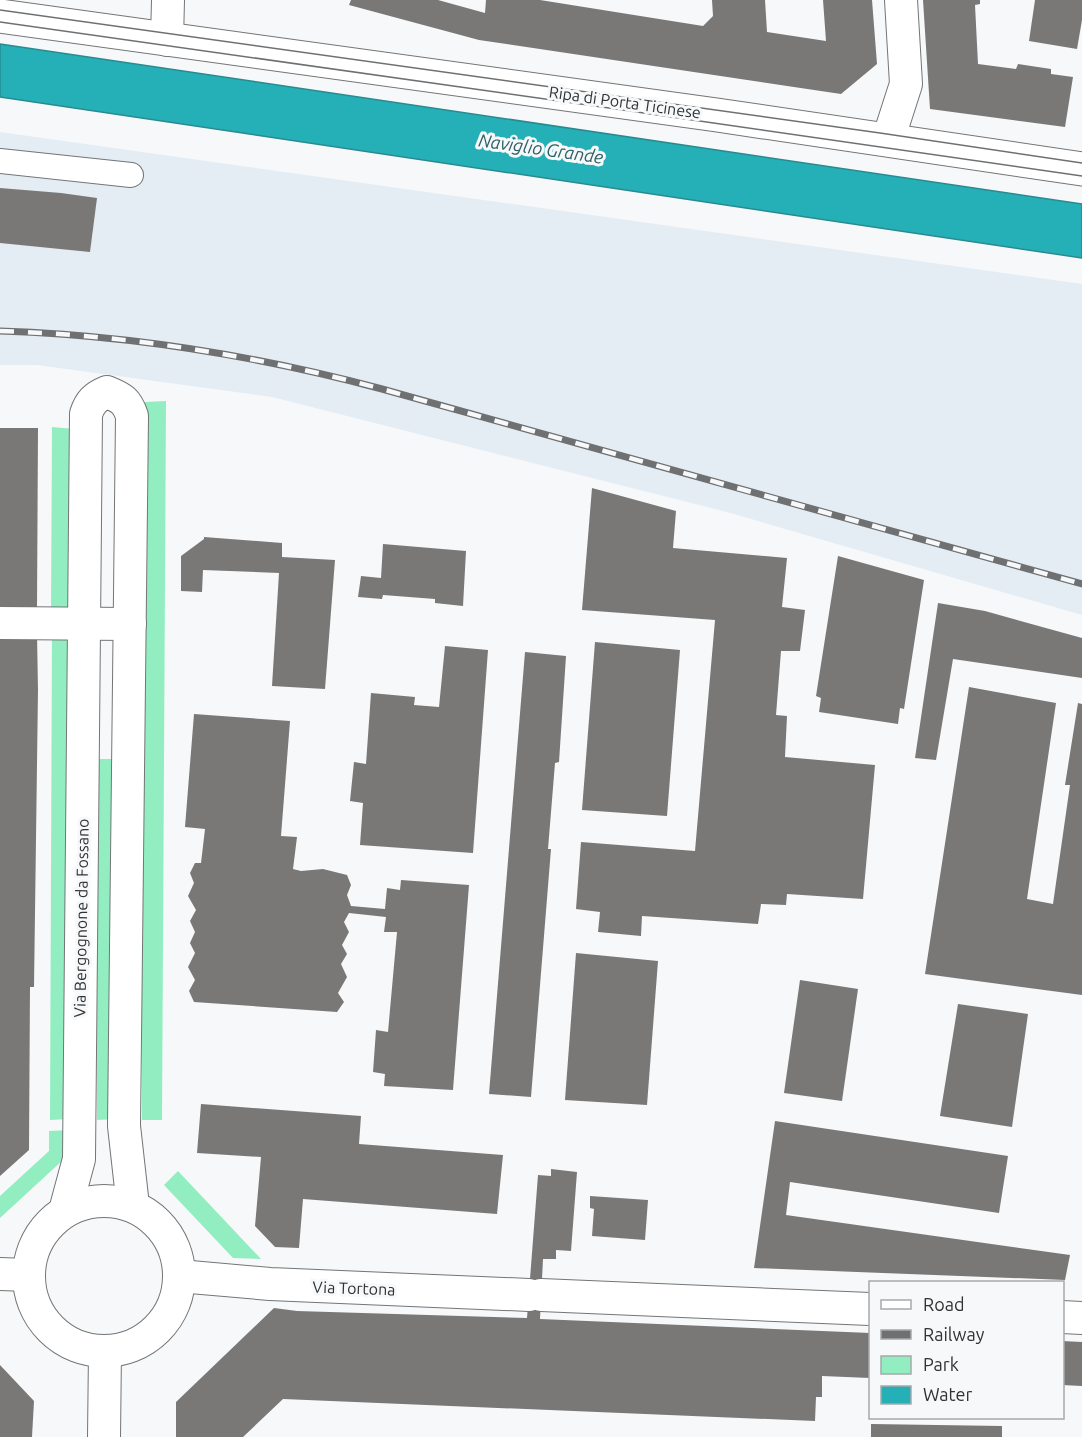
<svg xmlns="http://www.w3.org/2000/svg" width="1082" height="1437" viewBox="0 0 1082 1437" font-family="Ubuntu,sans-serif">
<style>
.built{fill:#e4edf4}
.green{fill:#92eec0}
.water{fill:#25b0b8;stroke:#298a90;stroke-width:1.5}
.building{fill:#797876}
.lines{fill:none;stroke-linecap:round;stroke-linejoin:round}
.pedestrian-casing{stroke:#737576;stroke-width:26}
.minor-casing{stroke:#737576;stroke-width:34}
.tertiary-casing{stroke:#737576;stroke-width:35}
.pedestrian{stroke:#fff;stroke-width:24}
.minor{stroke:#fff;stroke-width:32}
.tertiary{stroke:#fff;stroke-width:33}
.tram{stroke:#6e7071;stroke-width:1.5}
.rail-casing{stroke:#6e7071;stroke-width:7}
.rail{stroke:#f6f8fa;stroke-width:4.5;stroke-dasharray:14;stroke-linecap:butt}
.labels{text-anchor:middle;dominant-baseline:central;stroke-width:6;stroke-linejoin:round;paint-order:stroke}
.street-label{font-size:16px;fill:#313233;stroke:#f6f8fa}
.water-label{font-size:18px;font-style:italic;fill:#2d6265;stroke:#f6f8fa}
</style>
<rect width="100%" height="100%" fill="#f6f8fa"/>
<path class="built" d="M 0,132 L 1082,284 L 1082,615 L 727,512 L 272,397 L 37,365 L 0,365 Z"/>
<g class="green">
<path d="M 166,401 L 162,1120 L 142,1120 L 142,1024 L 133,1020 L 142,789 L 145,402 Z"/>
<path d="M 52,427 L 75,429 L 72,612 L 51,612 Z"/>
<path d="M 73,629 L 70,1119 L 50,1120 L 52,630 Z"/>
<path d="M 97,759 L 119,759 L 118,1119 L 97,1120 Z"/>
<path d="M 69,1130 L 64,1159 L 0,1218 L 0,1196 L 49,1151 L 49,1131 Z"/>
<path d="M 178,1171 L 261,1259 L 233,1258 L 164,1185 Z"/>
</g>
<path class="water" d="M 0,44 L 1082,204 L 1082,258 L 0,97 Z"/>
<g class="building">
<path d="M 351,0 L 438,0 L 485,13 L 486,0 L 540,0 L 703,26 L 713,16 L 712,0 L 765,0 L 767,32 L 826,41 L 823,0 L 872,0 L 877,64 L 841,94 L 479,40 L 349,5 Z"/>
<path d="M 923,0 L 980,0 L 980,4 L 975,5 L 978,64 L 1016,69 L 1018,64 L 1051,69 L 1051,74 L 1073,77 L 1065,127 L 930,109 Z"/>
<path d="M 1035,0 L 1082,0 L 1082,20 L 1077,49 L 1029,41 Z"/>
<path d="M 0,188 L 61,193 L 97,198 L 90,252 L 0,243 Z"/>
<path d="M 0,428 L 38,428 L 37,608 L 0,608 Z"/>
<path d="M 592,488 L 676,511 L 673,548 L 787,558 L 782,607 L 805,610 L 800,651 L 781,651 L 776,715 L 787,716 L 785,757 L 875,765 L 863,899 L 787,894 L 786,905 L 761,904 L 758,924 L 642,916 L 641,936 L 598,932 L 600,912 L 576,909 L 581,842 L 695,851 L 715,620 L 582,610 Z"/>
<path d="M 204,537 L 282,543 L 282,557 L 335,560 L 325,689 L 272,686 L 279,573 L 203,570 L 202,592 L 181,591 L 181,556 L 204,539 Z"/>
<path d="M 383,544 L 466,551 L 463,606 L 435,603 L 435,599 L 383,595 L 382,599 L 358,597 L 361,576 L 381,578 Z"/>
<path d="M 838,556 L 924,580 L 904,709 L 900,708 L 898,724 L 819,712 L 821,698 L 816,696 Z"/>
<path d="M 938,603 L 985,611 L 1082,638 L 1082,678 L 953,659 L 936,760 L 915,758 Z"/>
<path d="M 0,634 L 37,634 L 38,690 L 34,987 L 30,987 L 29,1150 L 0,1176 Z"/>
<path d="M 595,642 L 680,650 L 667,816 L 582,810 Z"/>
<path d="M 445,646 L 488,650 L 473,853 L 360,845 L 363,803 L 350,801 L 354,762 L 366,764 L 371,693 L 415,697 L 414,705 L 439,707 Z"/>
<path d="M 525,652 L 566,656 L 559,762 L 555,763 L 548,849 L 551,849 L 531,1097 L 489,1094 Z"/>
<path d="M 969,687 L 1056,703 L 1027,899 L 1053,904 L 1070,785 L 1065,785 L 1078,703 L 1082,704 L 1082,995 L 925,974 Z"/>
<path d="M 194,714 L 290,721 L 281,836 L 297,837 L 293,869 L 301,871 L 323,869 L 347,875 L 351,885 L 347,895 L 351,906 L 385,909 L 387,888 L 400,890 L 401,880 L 469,885 L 453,1090 L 384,1086 L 385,1074 L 373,1072 L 376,1030 L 388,1032 L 397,932 L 384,932 L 386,917 L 349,913 L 344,922 L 349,932 L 342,945 L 347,954 L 341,964 L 347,977 L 338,993 L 344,1002 L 337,1012 L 194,1002 L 189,991 L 195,980 L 188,967 L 195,953 L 190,943 L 195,932 L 190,921 L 196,910 L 188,896 L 194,883 L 190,873 L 195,863 L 201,863 L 205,829 L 185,827 Z"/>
<path d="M 576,953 L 658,961 L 647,1105 L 565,1100 Z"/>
<path d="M 800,980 L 858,989 L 842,1101 L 784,1093 Z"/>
<path d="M 958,1004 L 1028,1014 L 1012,1127 L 940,1116 Z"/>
<path d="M 201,1104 L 361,1116 L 359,1144 L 503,1155 L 497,1214 L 303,1199 L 299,1248 L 275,1247 L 255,1226 L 261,1157 L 197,1153 Z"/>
<path d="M 775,1121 L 1008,1156 L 999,1213 L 790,1182 L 786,1215 L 1070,1255 L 1065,1280 L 754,1268 Z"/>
<path d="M 551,1169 L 577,1172 L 571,1251 L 556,1250 L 556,1259 L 543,1259 L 540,1319 L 870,1333 L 870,1378 L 822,1376 L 822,1397 L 816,1397 L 815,1421 L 283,1399 L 243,1437 L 176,1437 L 176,1402 L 274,1308 L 297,1311 L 527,1318 L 538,1175 L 551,1176 Z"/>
<path d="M 590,1196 L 648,1200 L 645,1240 L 592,1236 L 594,1209 L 590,1208 Z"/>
<path d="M 1062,1341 L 1082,1342 L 1082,1386 L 1062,1385 Z"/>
<path d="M 0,1365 L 34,1401 L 32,1437 L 0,1437 Z"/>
<path d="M 871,1424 L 1002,1426 L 1002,1437 L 871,1437 Z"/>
</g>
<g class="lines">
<defs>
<path id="pedestrian" d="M 0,161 L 131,175"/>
<g id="minor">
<path d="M 167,40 L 168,0"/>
<path d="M 888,140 L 906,84 L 901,0"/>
<path d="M 0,623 L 130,624"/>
<circle cx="104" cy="1276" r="75"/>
<path d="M 65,1211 L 79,1159 L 86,414 C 90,402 95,397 107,392 C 122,398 127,401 132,416 L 124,1126 L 133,1206"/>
<path d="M 0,1274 L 28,1275"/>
<path d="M 179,1276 L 270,1284 L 529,1295"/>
<path d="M 541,1295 L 870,1309"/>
<path d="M 1062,1317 L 1082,1318"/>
<path d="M 104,1437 L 105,1351"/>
</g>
<path id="tertiary" d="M 0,16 L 717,115 L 1082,169"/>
</defs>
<use href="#pedestrian" class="pedestrian-casing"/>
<use href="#minor" class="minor-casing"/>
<use href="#tertiary" class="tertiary-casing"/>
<use href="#pedestrian" class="pedestrian"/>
<use href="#minor" class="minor"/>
<use href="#tertiary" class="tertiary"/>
<g class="tram">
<path d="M 0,10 L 880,133 L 1082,163"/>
<path d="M 0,22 L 616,109 L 1082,176"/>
</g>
<defs>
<path id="rail" d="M 0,331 C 129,335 258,356 382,389 L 1082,584"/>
</defs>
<use href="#rail" class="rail-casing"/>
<use href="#rail" class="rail"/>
</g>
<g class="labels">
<g class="street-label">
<text transform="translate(625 102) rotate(8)">Ripa di Porta Ticinese</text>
<text transform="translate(81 918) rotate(-89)">Via Bergognone da Fossano</text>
<text transform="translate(354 1288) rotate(2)">Via Tortona</text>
</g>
<g class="water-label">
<text transform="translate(541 148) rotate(8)">Naviglio Grande</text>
</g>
</g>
<rect x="869" y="1281" width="195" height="138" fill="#f6f8fa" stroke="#a7a9aa" stroke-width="1.5"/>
<rect x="881" y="1300" width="30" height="9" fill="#ffffff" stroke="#a7a9aa" stroke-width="1.5"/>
<text x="923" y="1311" font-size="18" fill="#313233">Road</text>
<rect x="881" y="1330" width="30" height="9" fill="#6e7071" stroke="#a7a9aa" stroke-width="1.5"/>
<text x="923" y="1341" font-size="18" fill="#313233">Railway</text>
<rect x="881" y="1356" width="30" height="18" fill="#92eec0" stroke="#a7a9aa" stroke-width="1.5"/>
<text x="923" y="1371" font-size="18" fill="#313233">Park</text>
<rect x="881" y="1386" width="30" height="18" fill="#25b0b8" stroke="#a7a9aa" stroke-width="1.5"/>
<text x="923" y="1401" font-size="18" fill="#313233">Water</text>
</svg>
